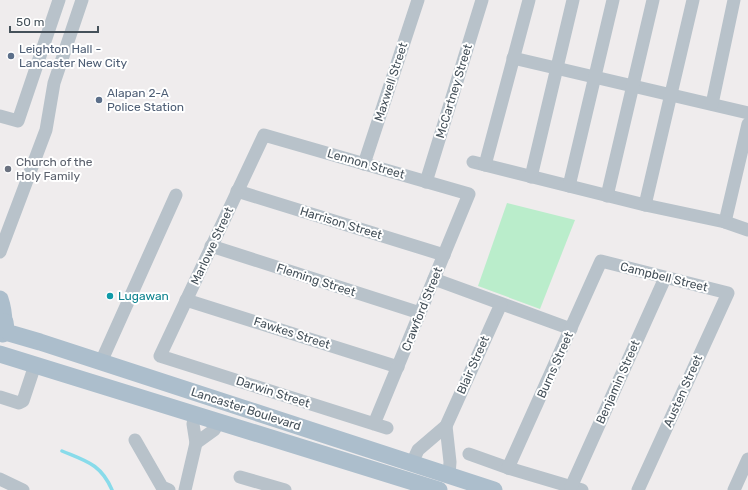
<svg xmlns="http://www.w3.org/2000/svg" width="748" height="490" viewBox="0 0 748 490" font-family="Rubik,sans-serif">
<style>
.green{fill:#baedcb}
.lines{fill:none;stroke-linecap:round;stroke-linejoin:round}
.stream{stroke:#88dbea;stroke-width:3.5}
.minor{stroke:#b8c2ca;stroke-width:13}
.major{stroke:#acbecc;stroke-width:17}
.service-dot{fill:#5c6f8a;stroke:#fff;stroke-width:1.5}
.worship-dot{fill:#6b7280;stroke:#fff;stroke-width:1.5}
.culture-dot{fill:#0f9aa8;stroke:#fff;stroke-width:1.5}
.labels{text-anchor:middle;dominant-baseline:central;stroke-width:4;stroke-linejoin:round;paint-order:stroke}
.service-label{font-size:12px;fill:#4e5e75;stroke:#fff;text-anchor:start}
.street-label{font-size:12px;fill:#45515a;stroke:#fff}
.worship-label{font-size:12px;fill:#5b616d;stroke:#fff;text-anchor:start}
.culture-label{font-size:12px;fill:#0d838f;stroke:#fff;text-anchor:start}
</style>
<rect width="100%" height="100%" fill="#efeced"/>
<path class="green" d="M 507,203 L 575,220 L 540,309 L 478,286 Z"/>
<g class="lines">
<path class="stream" d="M 62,451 C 86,461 101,464 112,490"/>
<g class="minor">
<path d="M 513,58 L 748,113"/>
<path d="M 712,104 L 734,0"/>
<path d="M 0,116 L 18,121 L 59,0"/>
<path d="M 473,162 L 645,205 L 725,222 L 748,124"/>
<path d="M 364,164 L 418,0"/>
<path d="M 485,165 L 529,0"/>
<path d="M 531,177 L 573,0"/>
<path d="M 426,182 L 482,0"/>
<path d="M 569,186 L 613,0"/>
<path d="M 237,191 L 444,255"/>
<path d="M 607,196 L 653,0"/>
<path d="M 645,205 L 693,0"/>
<path d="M 725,222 L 748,230"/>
<path d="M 211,246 L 420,313"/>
<path d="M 0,252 L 46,130 L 54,83 L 82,0"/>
<path d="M 434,279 L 571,329"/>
<path d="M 186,300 L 398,367"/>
<path d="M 101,362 L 176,195"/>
<path d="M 0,397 L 19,403 L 23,401 L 35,365"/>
<path d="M 195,415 L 193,424 L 196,443 L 214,430 L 219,422"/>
<path d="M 374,424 L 469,194 L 264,135 L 160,356 L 387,428"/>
<path d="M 446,426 L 450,462 L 449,475"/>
<path d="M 135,440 L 162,487 L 169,490"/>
<path d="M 469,454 L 508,468 L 582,490"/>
<path d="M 412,463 L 418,450 L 446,426 L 501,304"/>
<path d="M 508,468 L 601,261 L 728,293 L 638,490"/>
<path d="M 240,477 L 285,490"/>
<path d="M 0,479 L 23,490"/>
<path d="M 571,487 L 665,278"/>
<path d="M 185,490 L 196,443"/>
<path d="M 734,490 L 748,459"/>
</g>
<g class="major">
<path d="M 0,299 C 4,311 5,321 3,334"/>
<path d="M 5,322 L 6,329 L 9,333 L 40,342 L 494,490"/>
<path d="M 0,354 L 439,490"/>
</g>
</g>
<g class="service-dot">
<circle cx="11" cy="56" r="4"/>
<circle cx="99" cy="100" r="4"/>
</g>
<circle class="worship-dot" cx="8" cy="169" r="4"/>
<circle class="culture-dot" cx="110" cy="296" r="4"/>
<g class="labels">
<g class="service-label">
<text x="19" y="49">Leighton Hall -<tspan x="19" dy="14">Lancaster New City</tspan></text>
<text x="107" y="93">Alapan 2-A<tspan x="107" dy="14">Police Station</tspan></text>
</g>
<g class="street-label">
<text transform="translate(391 82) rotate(-72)">Maxwell Street</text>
<text transform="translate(454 91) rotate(-73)">McCartney Street</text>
<text transform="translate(366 164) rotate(16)">Lennon Street</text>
<text transform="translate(341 223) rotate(17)">Harrison Street</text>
<text transform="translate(212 246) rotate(-65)">Marlowe Street</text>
<text transform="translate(664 277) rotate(14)">Campbell Street</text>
<text transform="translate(316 280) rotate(18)">Fleming Street</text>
<text transform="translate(422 309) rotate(-68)">Crawford Street</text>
<text transform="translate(292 333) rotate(18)">Fawkes Street</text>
<text transform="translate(473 365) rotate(-66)">Blair Street</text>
<text transform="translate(555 365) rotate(-66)">Burns Street</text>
<text transform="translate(618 382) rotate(-66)">Benjamin Street</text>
<text transform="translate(683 391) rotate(-66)">Austen Street</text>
<text transform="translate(273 392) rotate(18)">Darwin Street</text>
<text transform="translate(246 409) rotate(18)">Lancaster Boulevard</text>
</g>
<g class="worship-label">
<text x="16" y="162">Church of the<tspan x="16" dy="14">Holy Family</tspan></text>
</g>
<g class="culture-label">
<text x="118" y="296">Lugawan</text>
</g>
</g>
<path d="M10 26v6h88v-6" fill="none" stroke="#45515a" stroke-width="2"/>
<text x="16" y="26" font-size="12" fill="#45515a" stroke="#ffffff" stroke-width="3" paint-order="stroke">50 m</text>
</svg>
